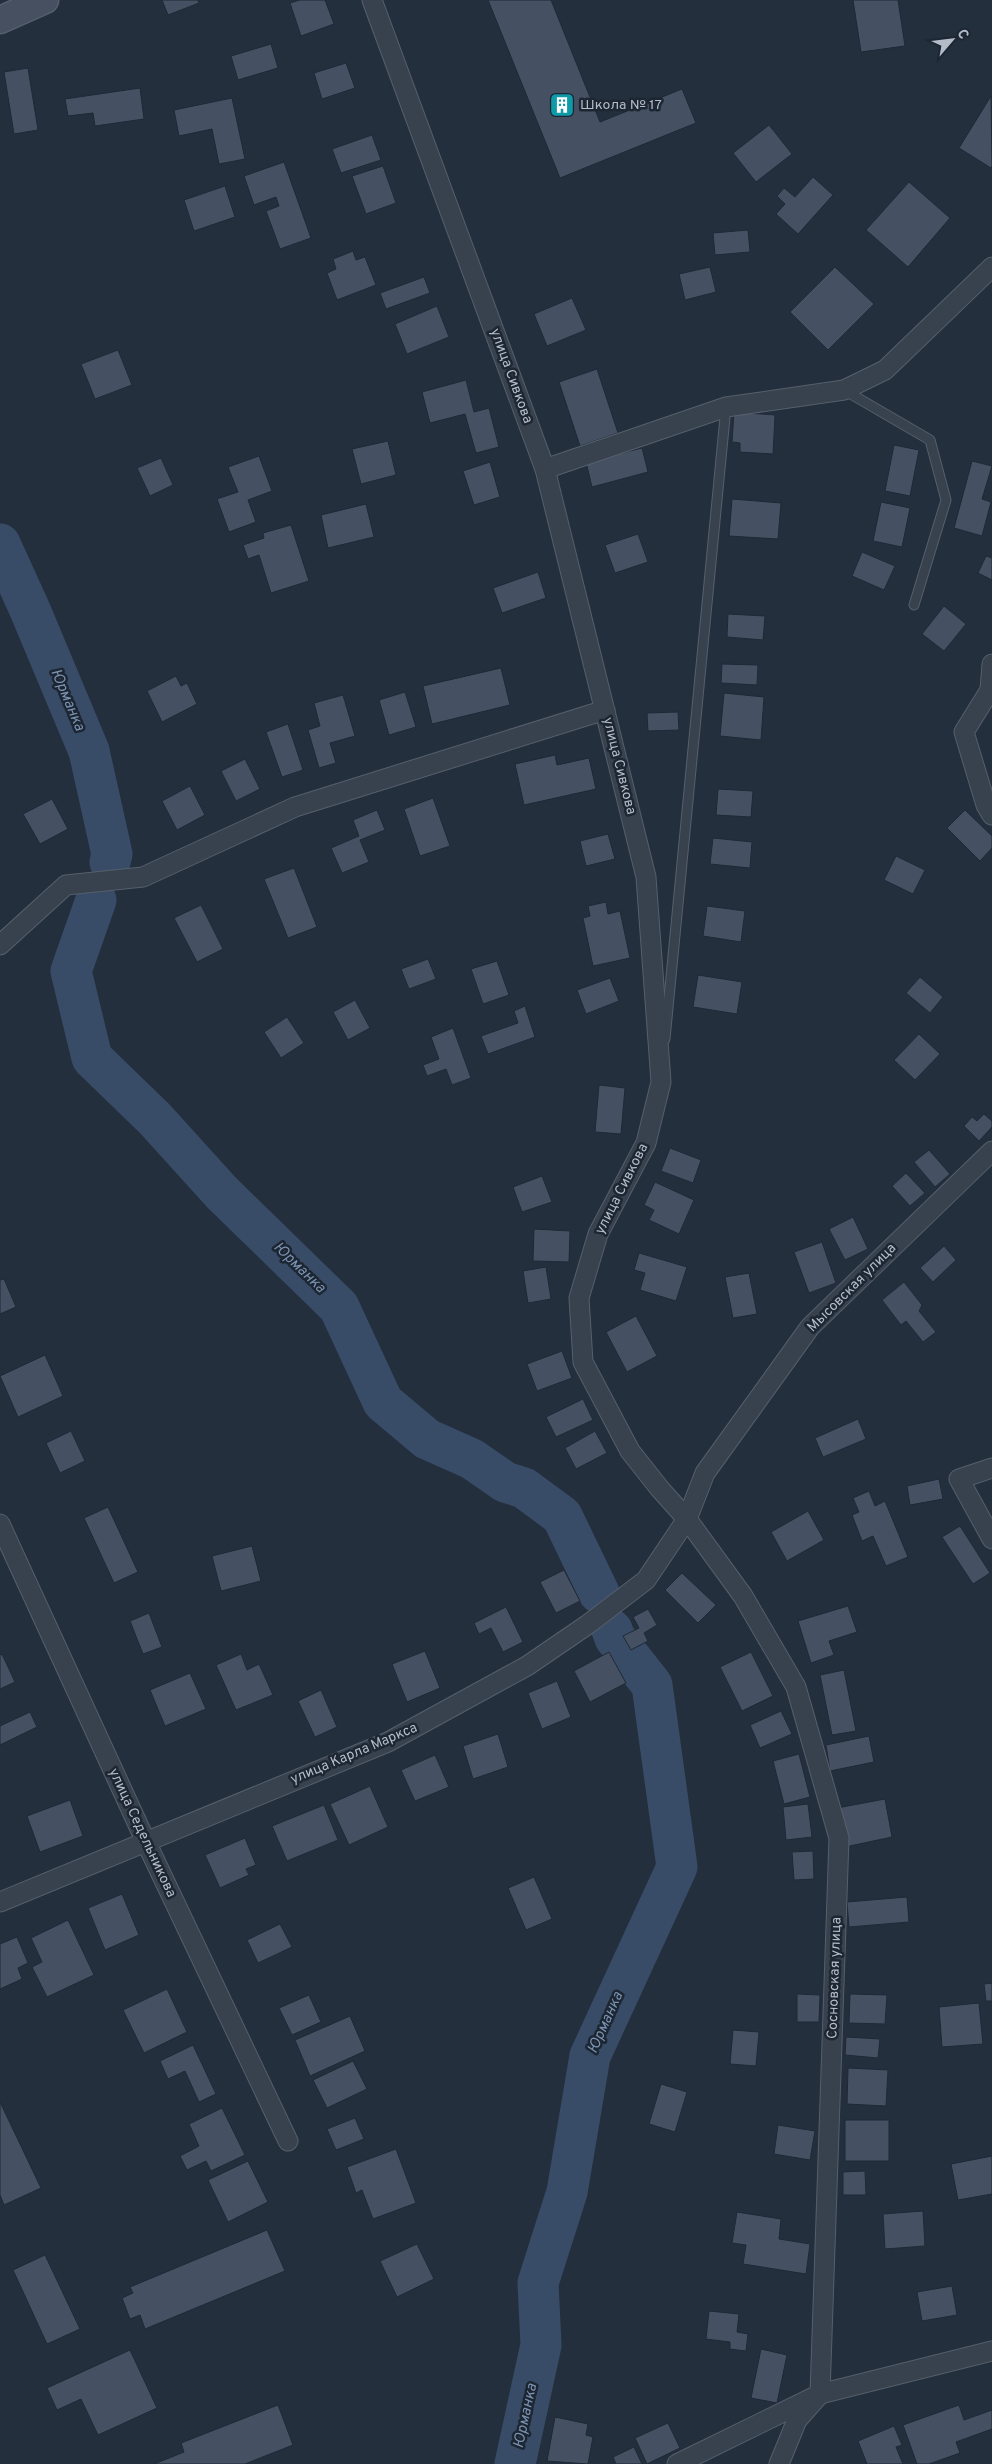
<svg xmlns="http://www.w3.org/2000/svg" width="992" height="2464" viewBox="0 0 992 2464" font-family="Overpass,sans-serif">
<style>
.lines{fill:none;stroke-linecap:round;stroke-linejoin:round}
.river{stroke:#394c67;stroke-width:41}
.building{fill:#455162;stroke:#1f2835}
.service-casing{stroke:#565f6c;stroke-width:11}
.minor-casing{stroke:#565f6c;stroke-width:21}
.secondary-casing{stroke:#565f6c;stroke-width:29}
.service{stroke:#38414e;stroke-width:9}
.minor{stroke:#38414e;stroke-width:19}
.secondary{stroke:#465061;stroke-width:26}
.labels{text-anchor:middle;dominant-baseline:central;stroke-width:5;stroke-linejoin:round;paint-order:stroke}
.poi-label{font-size:14px;fill:#b4bcc9;stroke:#1d2633;text-anchor:start}
.street-label{font-size:14px;fill:#b4bcc9;stroke:#1d2633}
.water-label{font-size:15px;font-style:italic;fill:#7c92b1;stroke:#1d2633}
</style>
<rect width="100%" height="100%" fill="#242f3e"/>
<g class="lines">
<g class="river">
<path d="M 0,544 L 30,610 L 89,751 L 112,854 L 110,862"/>
<path d="M 96,900 L 71,971 L 92,1058 L 155,1119 L 222,1193 L 339,1307 L 383,1402 L 427,1439 L 472,1459 L 505,1482 L 524,1488 L 562,1516 L 599,1593"/>
<path d="M 515,2464 L 541,2345 L 538,2283 L 567,2192 L 590,2056 L 677,1867 L 652,1685 L 615,1638 L 612,1630"/>
</g>
</g>
<g class="building">
<path d="M 162,0 L 198,0 L 199,3 L 168,15 Z"/>
<path d="M 300,0 L 325,0 L 334,24 L 301,36 L 290,3 Z"/>
<path d="M 488,0 L 551,0 L 600,122 L 682,89 L 696,123 L 560,178 Z"/>
<path d="M 853,0 L 898,0 L 905,46 L 861,52 Z"/>
<path d="M 271,44 L 278,68 L 238,80 L 231,56 Z"/>
<path d="M 346,63 L 355,88 L 322,99 L 314,73 Z"/>
<path d="M 28,68 L 38,130 L 14,134 L 4,72 Z"/>
<path d="M 140,88 L 144,119 L 95,126 L 93,113 L 68,116 L 65,99 Z"/>
<path d="M 991,96 L 992,166 L 991,168 L 959,148 Z"/>
<path d="M 232,98 L 245,159 L 219,164 L 212,129 L 179,136 L 174,110 Z"/>
<path d="M 769,125 L 792,154 L 756,182 L 733,153 Z"/>
<path d="M 372,135 L 381,160 L 341,173 L 332,149 Z"/>
<path d="M 284,162 L 311,238 L 280,249 L 266,211 L 279,206 L 276,197 L 254,205 L 244,176 Z"/>
<path d="M 383,166 L 396,203 L 366,214 L 352,176 Z"/>
<path d="M 813,177 L 833,195 L 798,234 L 776,214 L 785,204 L 777,196 L 784,188 L 795,197 Z"/>
<path d="M 909,182 L 950,218 L 908,267 L 866,230 Z"/>
<path d="M 225,186 L 235,217 L 194,231 L 184,200 Z"/>
<path d="M 748,230 L 750,252 L 715,255 L 713,233 Z"/>
<path d="M 353,251 L 356,260 L 365,257 L 376,285 L 337,300 L 327,273 L 336,269 L 333,259 Z"/>
<path d="M 710,267 L 716,292 L 685,300 L 679,274 Z"/>
<path d="M 835,267 L 874,304 L 828,350 L 790,312 Z"/>
<path d="M 424,277 L 430,293 L 386,309 L 380,293 Z"/>
<path d="M 572,298 L 586,330 L 547,346 L 534,314 Z"/>
<path d="M 437,306 L 449,337 L 407,354 L 395,324 Z"/>
<path d="M 118,350 L 132,385 L 95,399 L 81,364 Z"/>
<path d="M 597,369 L 618,433 L 580,446 L 559,382 Z"/>
<path d="M 466,380 L 474,412 L 489,408 L 499,447 L 476,453 L 465,414 L 430,423 L 422,392 Z"/>
<path d="M 734,412 L 775,415 L 773,454 L 740,452 L 740,443 L 732,442 Z"/>
<path d="M 388,441 L 396,475 L 361,484 L 352,449 Z"/>
<path d="M 894,445 L 919,450 L 910,496 L 885,491 Z"/>
<path d="M 642,448 L 648,472 L 592,487 L 586,462 Z"/>
<path d="M 259,456 L 272,491 L 248,500 L 256,522 L 229,532 L 217,499 L 238,492 L 228,467 Z"/>
<path d="M 161,458 L 173,485 L 150,496 L 137,468 Z"/>
<path d="M 972,461 L 992,466 L 982,499 L 991,502 L 982,536 L 954,528 Z"/>
<path d="M 490,462 L 500,497 L 474,505 L 463,471 Z"/>
<path d="M 732,499 L 781,503 L 778,539 L 729,536 Z"/>
<path d="M 881,502 L 910,508 L 902,547 L 873,541 Z"/>
<path d="M 366,504 L 374,537 L 328,548 L 321,515 Z"/>
<path d="M 291,525 L 309,581 L 271,593 L 259,555 L 248,559 L 243,545 L 264,538 L 263,533 Z"/>
<path d="M 638,534 L 648,562 L 615,573 L 605,545 Z"/>
<path d="M 862,552 L 895,566 L 884,590 L 852,576 Z"/>
<path d="M 986,556 L 992,558 L 992,580 L 978,573 Z"/>
<path d="M 538,572 L 546,598 L 502,613 L 493,588 Z"/>
<path d="M 944,606 L 966,624 L 944,651 L 922,634 Z"/>
<path d="M 728,614 L 765,616 L 763,640 L 727,637 Z"/>
<path d="M 722,664 L 758,665 L 757,685 L 721,683 Z"/>
<path d="M 501,668 L 510,705 L 432,724 L 423,686 Z"/>
<path d="M 176,676 L 181,686 L 187,683 L 197,704 L 162,722 L 147,691 Z"/>
<path d="M 405,692 L 416,727 L 389,735 L 379,700 Z"/>
<path d="M 724,693 L 764,697 L 761,740 L 720,736 Z"/>
<path d="M 343,695 L 355,736 L 330,743 L 336,763 L 319,768 L 308,730 L 320,726 L 314,703 Z"/>
<path d="M 678,712 L 679,730 L 648,731 L 647,713 Z"/>
<path d="M 288,724 L 303,770 L 282,777 L 266,732 Z"/>
<path d="M 555,755 L 557,765 L 589,758 L 596,789 L 524,805 L 515,764 Z"/>
<path d="M 245,759 L 260,789 L 236,801 L 221,771 Z"/>
<path d="M 190,786 L 205,815 L 177,830 L 162,801 Z"/>
<path d="M 718,789 L 753,791 L 751,817 L 716,815 Z"/>
<path d="M 433,798 L 450,846 L 420,856 L 404,809 Z"/>
<path d="M 52,799 L 68,829 L 40,844 L 23,814 Z"/>
<path d="M 377,810 L 385,830 L 360,840 L 369,862 L 342,873 L 331,848 L 359,836 L 353,820 Z"/>
<path d="M 965,810 L 992,836 L 992,848 L 980,861 L 947,828 Z"/>
<path d="M 608,834 L 615,859 L 586,866 L 580,841 Z"/>
<path d="M 713,838 L 752,842 L 750,868 L 710,864 Z"/>
<path d="M 896,856 L 925,870 L 913,894 L 884,880 Z"/>
<path d="M 294,868 L 317,927 L 288,938 L 264,879 Z"/>
<path d="M 606,902 L 608,914 L 620,911 L 630,958 L 593,966 L 583,918 L 590,916 L 588,906 Z"/>
<path d="M 201,905 L 223,949 L 197,962 L 174,918 Z"/>
<path d="M 707,906 L 745,911 L 741,942 L 703,936 Z"/>
<path d="M 428,959 L 436,979 L 409,989 L 401,969 Z"/>
<path d="M 497,961 L 509,995 L 483,1004 L 471,969 Z"/>
<path d="M 698,975 L 742,982 L 737,1014 L 693,1007 Z"/>
<path d="M 920,977 L 943,997 L 930,1013 L 906,993 Z"/>
<path d="M 610,978 L 619,1001 L 586,1014 L 577,990 Z"/>
<path d="M 355,1000 L 370,1028 L 348,1040 L 333,1012 Z"/>
<path d="M 525,1006 L 535,1037 L 488,1054 L 481,1036 L 518,1023 L 514,1011 Z"/>
<path d="M 287,1017 L 304,1043 L 281,1058 L 264,1032 Z"/>
<path d="M 453,1028 L 471,1078 L 452,1085 L 446,1069 L 427,1076 L 423,1065 L 439,1059 L 431,1037 Z"/>
<path d="M 919,1034 L 940,1054 L 915,1080 L 894,1060 Z"/>
<path d="M 599,1085 L 625,1088 L 621,1134 L 595,1132 Z"/>
<path d="M 984,1114 L 992,1121 L 992,1127 L 979,1141 L 964,1126 L 972,1117 L 977,1121 Z"/>
<path d="M 670,1148 L 701,1160 L 693,1183 L 661,1171 Z"/>
<path d="M 929,1150 L 950,1174 L 935,1187 L 914,1162 Z"/>
<path d="M 906,1173 L 925,1193 L 910,1206 L 892,1186 Z"/>
<path d="M 542,1176 L 552,1202 L 522,1212 L 513,1187 Z"/>
<path d="M 655,1182 L 694,1200 L 679,1234 L 649,1220 L 654,1210 L 644,1205 Z"/>
<path d="M 853,1217 L 868,1249 L 845,1260 L 829,1229 Z"/>
<path d="M 534,1229 L 570,1231 L 569,1262 L 533,1261 Z"/>
<path d="M 822,1242 L 836,1283 L 809,1293 L 794,1252 Z"/>
<path d="M 944,1246 L 956,1260 L 933,1282 L 920,1268 Z"/>
<path d="M 639,1253 L 687,1267 L 676,1301 L 640,1290 L 645,1273 L 634,1270 Z"/>
<path d="M 546,1267 L 551,1299 L 528,1303 L 523,1271 Z"/>
<path d="M 749,1273 L 757,1314 L 733,1318 L 725,1277 Z"/>
<path d="M 4,1279 L 16,1307 L 0,1314 L 0,1280 Z"/>
<path d="M 904,1282 L 922,1305 L 919,1311 L 936,1332 L 923,1342 L 906,1321 L 901,1325 L 882,1300 Z"/>
<path d="M 636,1316 L 657,1356 L 627,1372 L 606,1332 Z"/>
<path d="M 562,1351 L 572,1378 L 537,1391 L 527,1364 Z"/>
<path d="M 45,1355 L 63,1396 L 18,1417 L 0,1376 Z"/>
<path d="M 583,1399 L 593,1420 L 556,1437 L 546,1417 Z"/>
<path d="M 858,1419 L 866,1439 L 823,1457 L 815,1438 Z"/>
<path d="M 71,1431 L 85,1461 L 60,1473 L 46,1443 Z"/>
<path d="M 595,1431 L 607,1453 L 576,1469 L 565,1448 Z"/>
<path d="M 939,1479 L 943,1499 L 910,1505 L 907,1486 Z"/>
<path d="M 869,1491 L 875,1506 L 885,1501 L 908,1557 L 886,1566 L 873,1536 L 862,1541 L 852,1515 L 859,1512 L 853,1498 Z"/>
<path d="M 108,1507 L 138,1572 L 114,1583 L 84,1518 Z"/>
<path d="M 808,1511 L 824,1540 L 787,1561 L 771,1532 Z"/>
<path d="M 960,1526 L 990,1573 L 973,1584 L 942,1537 Z"/>
<path d="M 252,1546 L 261,1581 L 221,1591 L 212,1556 Z"/>
<path d="M 564,1570 L 580,1601 L 556,1613 L 540,1582 Z"/>
<path d="M 682,1573 L 716,1605 L 698,1623 L 665,1590 Z"/>
<path d="M 848,1606 L 857,1632 L 829,1641 L 834,1655 L 811,1663 L 798,1621 Z"/>
<path d="M 506,1607 L 523,1642 L 503,1652 L 491,1628 L 479,1634 L 474,1623 Z"/>
<path d="M 648,1609 L 657,1625 L 644,1633 L 648,1641 L 631,1650 L 623,1636 L 639,1628 L 633,1617 Z"/>
<path d="M 149,1613 L 162,1647 L 143,1654 L 130,1621 Z"/>
<path d="M 425,1651 L 440,1688 L 407,1702 L 392,1664 Z"/>
<path d="M 609,1652 L 626,1683 L 590,1702 L 574,1671 Z"/>
<path d="M 751,1652 L 773,1696 L 742,1711 L 720,1667 Z"/>
<path d="M 2,1654 L 15,1682 L 0,1689 L 0,1655 Z"/>
<path d="M 241,1654 L 247,1670 L 259,1664 L 273,1695 L 236,1710 L 216,1665 Z"/>
<path d="M 844,1670 L 856,1731 L 832,1735 L 820,1675 Z"/>
<path d="M 190,1673 L 206,1709 L 165,1726 L 150,1690 Z"/>
<path d="M 557,1681 L 571,1717 L 542,1729 L 528,1693 Z"/>
<path d="M 321,1690 L 337,1727 L 315,1737 L 298,1701 Z"/>
<path d="M 781,1711 L 792,1734 L 760,1748 L 750,1725 Z"/>
<path d="M 30,1712 L 37,1727 L 0,1745 L 0,1726 Z"/>
<path d="M 498,1734 L 508,1767 L 473,1779 L 463,1746 Z"/>
<path d="M 869,1736 L 874,1762 L 830,1771 L 826,1745 Z"/>
<path d="M 799,1754 L 810,1797 L 784,1804 L 773,1761 Z"/>
<path d="M 435,1755 L 449,1787 L 415,1801 L 401,1770 Z"/>
<path d="M 370,1786 L 388,1827 L 349,1845 L 330,1804 Z"/>
<path d="M 885,1799 L 892,1837 L 845,1847 L 837,1808 Z"/>
<path d="M 70,1800 L 83,1836 L 40,1852 L 27,1816 Z"/>
<path d="M 808,1804 L 812,1837 L 786,1840 L 783,1807 Z"/>
<path d="M 324,1805 L 338,1840 L 287,1861 L 272,1826 Z"/>
<path d="M 245,1838 L 256,1865 L 246,1869 L 249,1875 L 220,1888 L 205,1855 Z"/>
<path d="M 813,1851 L 814,1879 L 794,1880 L 792,1852 Z"/>
<path d="M 534,1877 L 552,1919 L 526,1930 L 508,1888 Z"/>
<path d="M 122,1894 L 139,1935 L 105,1950 L 88,1908 Z"/>
<path d="M 907,1897 L 909,1922 L 849,1927 L 847,1902 Z"/>
<path d="M 68,1920 L 94,1975 L 47,1997 L 32,1967 L 42,1962 L 31,1938 Z"/>
<path d="M 280,1924 L 292,1947 L 258,1963 L 247,1940 Z"/>
<path d="M 17,1937 L 28,1963 L 18,1968 L 22,1979 L 0,1989 L 0,1944 Z"/>
<path d="M 992,1983 L 992,2001 L 986,2001 L 984,1984 Z"/>
<path d="M 167,1989 L 187,2032 L 144,2053 L 123,2010 Z"/>
<path d="M 797,1994 L 820,1995 L 819,2022 L 797,2022 Z"/>
<path d="M 850,1994 L 887,1995 L 885,2024 L 849,2023 Z"/>
<path d="M 309,1995 L 321,2022 L 292,2035 L 279,2008 Z"/>
<path d="M 979,2003 L 983,2044 L 942,2047 L 939,2007 Z"/>
<path d="M 350,2016 L 365,2051 L 310,2076 L 295,2040 Z"/>
<path d="M 733,2030 L 759,2032 L 756,2066 L 730,2064 Z"/>
<path d="M 846,2037 L 880,2039 L 878,2058 L 845,2055 Z"/>
<path d="M 193,2045 L 216,2094 L 199,2102 L 185,2071 L 168,2079 L 160,2061 Z"/>
<path d="M 353,2061 L 367,2089 L 327,2108 L 313,2080 Z"/>
<path d="M 848,2068 L 888,2070 L 886,2106 L 847,2104 Z"/>
<path d="M 661,2084 L 687,2092 L 675,2132 L 649,2124 Z"/>
<path d="M 0,2102 L 41,2188 L 4,2205 L 0,2195 Z"/>
<path d="M 222,2108 L 245,2155 L 211,2171 L 206,2161 L 187,2170 L 180,2156 L 199,2146 L 189,2124 Z"/>
<path d="M 355,2118 L 364,2139 L 336,2150 L 327,2129 Z"/>
<rect x="845" y="2120" width="44" height="41"/>
<path d="M 778,2125 L 815,2131 L 810,2160 L 774,2154 Z"/>
<path d="M 396,2149 L 416,2203 L 373,2219 L 362,2190 L 356,2193 L 347,2167 Z"/>
<path d="M 992,2156 L 992,2194 L 958,2200 L 951,2164 Z"/>
<path d="M 248,2161 L 268,2202 L 228,2222 L 208,2180 Z"/>
<path d="M 865,2171 L 866,2195 L 843,2195 L 843,2172 Z"/>
<path d="M 923,2211 L 925,2246 L 885,2249 L 883,2214 Z"/>
<path d="M 737,2212 L 781,2219 L 779,2239 L 810,2244 L 806,2274 L 743,2264 L 746,2245 L 732,2243 Z"/>
<path d="M 267,2230 L 285,2271 L 145,2329 L 140,2315 L 130,2319 L 122,2298 L 133,2293 L 130,2287 Z"/>
<path d="M 417,2244 L 434,2279 L 397,2297 L 380,2261 Z"/>
<path d="M 45,2255 L 80,2329 L 47,2344 L 13,2270 Z"/>
<path d="M 952,2286 L 957,2315 L 922,2321 L 917,2292 Z"/>
<path d="M 709,2311 L 739,2314 L 737,2332 L 748,2334 L 746,2351 L 730,2349 L 730,2342 L 706,2339 Z"/>
<path d="M 761,2349 L 787,2355 L 777,2403 L 751,2398 Z"/>
<path d="M 130,2350 L 157,2408 L 98,2435 L 81,2399 L 57,2410 L 47,2388 Z"/>
<path d="M 278,2405 L 293,2445 L 245,2464 L 154,2464 L 184,2452 L 181,2443 Z"/>
<path d="M 959,2405 L 964,2420 L 992,2410 L 992,2429 L 956,2442 L 960,2453 L 929,2464 L 917,2464 L 903,2425 Z"/>
<path d="M 555,2417 L 588,2424 L 586,2435 L 593,2437 L 588,2464 L 547,2461 Z"/>
<path d="M 668,2423 L 680,2448 L 647,2464 L 635,2438 Z"/>
<path d="M 894,2426 L 902,2445 L 896,2447 L 903,2464 L 867,2464 L 858,2441 Z"/>
<path d="M 634,2447 L 642,2464 L 616,2464 L 613,2457 Z"/>
</g>
<g class="lines">
<defs>
<g id="service">
<path d="M 844,390 L 930,440 L 946,500 L 914,605"/>
<path d="M 665,1039 L 726,407"/>
</g>
<g id="minor">
<path d="M 372,0 L 545,469 L 646,877 L 661,1082 L 646,1143 L 598,1234 L 579,1298 L 583,1362 L 630,1451 L 660,1489 L 687,1519 L 743,1596 L 796,1687 L 839,1838 L 820,2394 L 797,2420 L 779,2464"/>
<path d="M 545,469 L 726,407 L 844,390 L 885,370 L 992,267"/>
<path d="M 992,664 L 990,690 L 964,732 L 986,805 L 992,815"/>
<path d="M 0,945 L 66,885 L 143,877 L 295,807 L 605,710"/>
<path d="M 992,1468 L 959,1479 L 992,1539"/>
<path d="M 0,1524 L 146,1842 L 288,2141"/>
<path d="M 0,1902 L 388,1742 L 527,1666 L 587,1625 L 646,1580 L 687,1519 L 705,1473 L 810,1327 L 992,1151"/>
<path d="M 677,2464 L 820,2394 L 992,2351"/>
</g>
<path id="secondary" d="M 0,20 L 45,0"/>
</defs>
<use href="#service" class="service-casing"/>
<use href="#minor" class="minor-casing"/>
<use href="#secondary" class="secondary-casing"/>
<use href="#service" class="service"/>
<use href="#minor" class="minor"/>
<use href="#secondary" class="secondary"/>
</g>
<defs>
<symbol id="building-square" viewBox="-11 -11 22 22"><rect x="-9" y="-9" width="18" height="18" rx="4" fill="#0f9aa8" stroke="#1d2633"/><path d="M-4-6H4V6H1V3H-1V6H-4ZM-2.5-4.3h1.7v1.8h-1.7ZM.8-4.3h1.7v1.8H.8ZM-2.5-1h1.7V.8h-1.7ZM.8-1h1.7V.8H.8Z" fill="#fff"/></symbol>
</defs>
<g fill-rule="evenodd">
<use href="#building-square" x="548" y="91" width="28" height="28"/>
</g>
<g class="labels">
<g class="poi-label">
<text x="580" y="105">Школа № 17</text>
</g>
<g class="street-label">
<text transform="translate(511 376) rotate(70)">улица Сивкова</text>
<text transform="translate(619 766) rotate(76)">улица Сивкова</text>
<text transform="translate(622 1189) rotate(-63)">улица Сивкова</text>
<text transform="translate(852 1288) rotate(-45)">Мысовская улица</text>
<text transform="translate(354 1754) rotate(-23)">улица Карла Маркса</text>
<text transform="translate(142 1833) rotate(65)">улица Седельникова</text>
<text transform="translate(835 1978) rotate(-88)">Сосновская улица</text>
</g>
<g class="water-label">
<text transform="translate(67 700) rotate(67)">Юрманка</text>
<text transform="translate(299 1268) rotate(44)">Юрманка</text>
<text transform="translate(606 2023) rotate(-66)">Юрманка</text>
<text transform="translate(526 2416) rotate(-78)">Юрманка</text>
</g>
</g>
<g transform="translate(952 40) rotate(62)" stroke="#1d2633" stroke-width="4" paint-order="stroke">
<path d="M0-4L9 19L0 12L-9 19Z" fill="#b4bcc9"/>
<text y="-8" font-size="14" font-weight="bold" text-anchor="middle" fill="#b4bcc9">С</text>
</g>
</svg>
